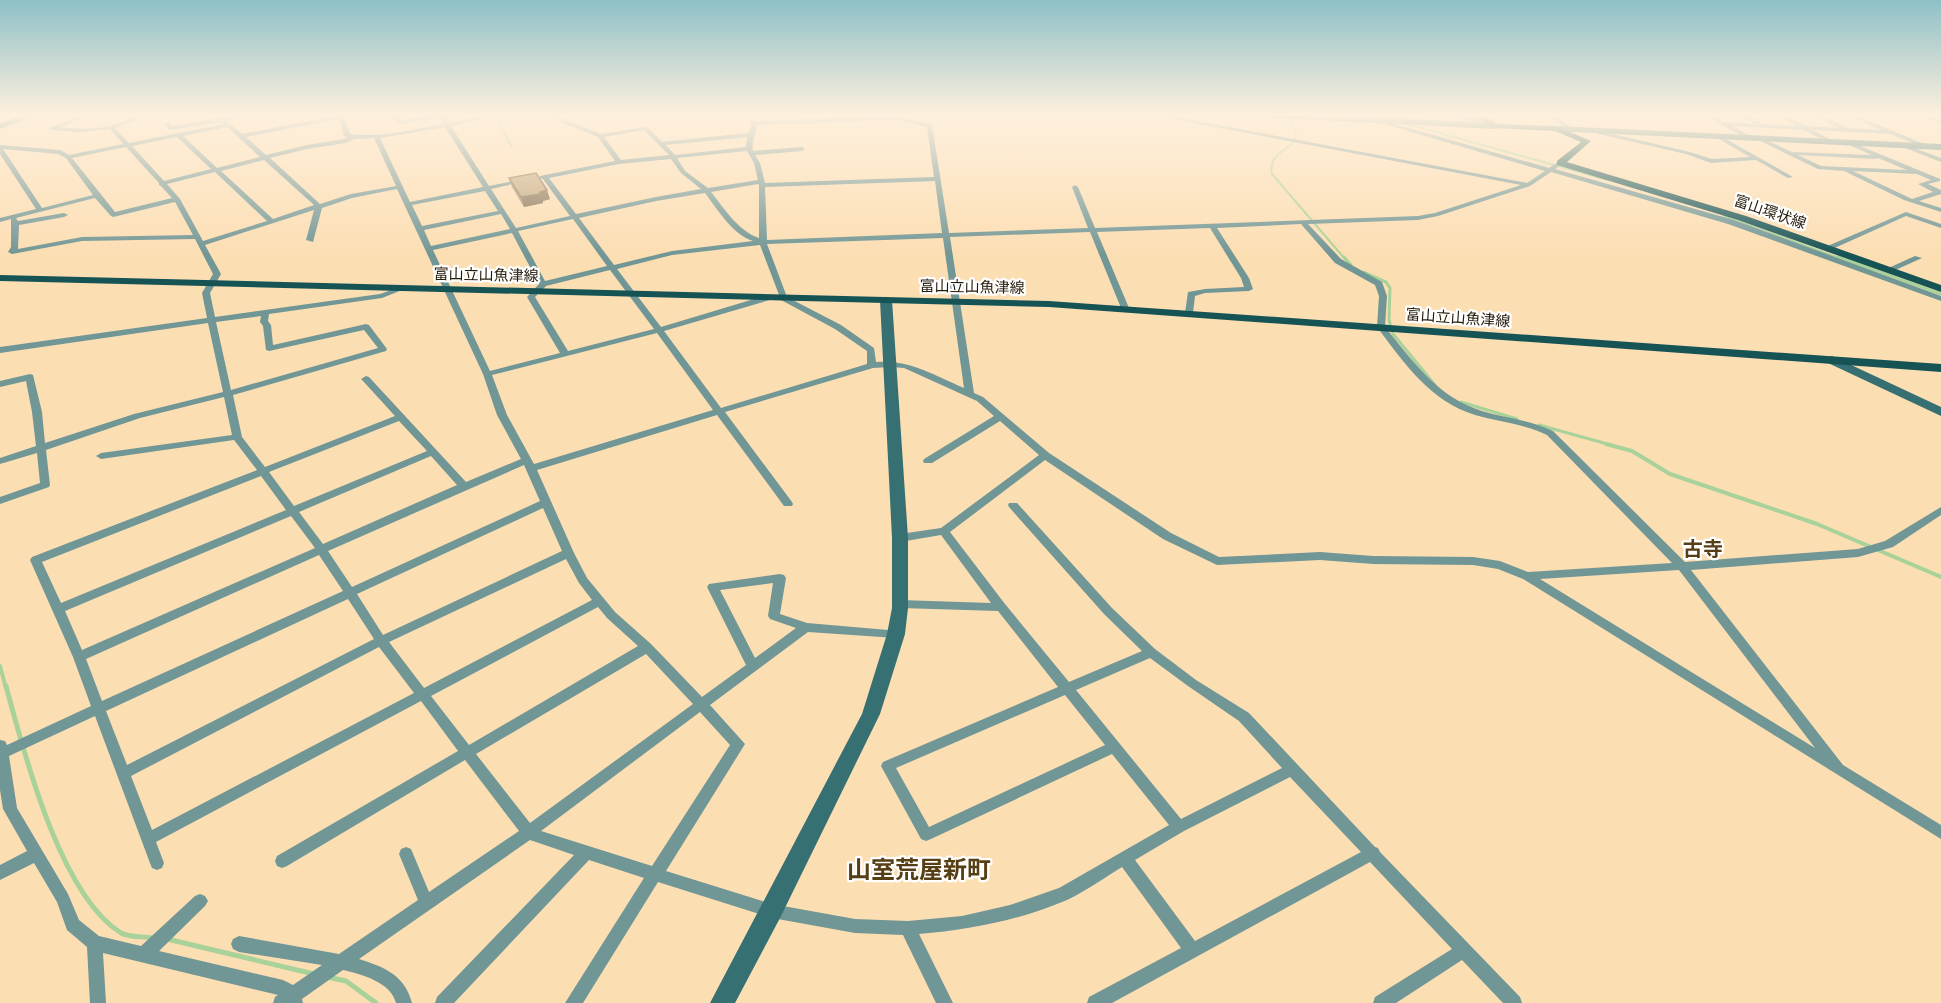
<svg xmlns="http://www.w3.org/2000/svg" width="1941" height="1003" viewBox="0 0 1941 1003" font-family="Rubik,'Noto Sans JP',sans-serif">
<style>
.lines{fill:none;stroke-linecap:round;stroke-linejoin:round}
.stream-far3{stroke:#a8d299;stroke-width:2}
.stream-far2{stroke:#a8d299;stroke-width:3}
.stream-far1{stroke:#a8d299;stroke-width:4}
.stream{stroke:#a8d299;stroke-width:5}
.street{fill:#719696;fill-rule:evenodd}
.secondary{fill:#367072;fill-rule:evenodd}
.primary{fill:#155355;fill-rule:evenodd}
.wall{fill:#a68e6a}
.shaded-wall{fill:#877456}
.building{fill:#c1a57b;stroke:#877456;stroke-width:1.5}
.labels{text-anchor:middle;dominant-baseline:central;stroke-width:4.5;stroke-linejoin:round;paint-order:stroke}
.far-street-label{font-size:15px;fill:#251b0a;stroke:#fff}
.neighbourhood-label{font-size:20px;font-weight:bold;fill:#563e15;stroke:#fff}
.near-neighbourhood-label{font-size:24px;font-weight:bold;fill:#563e15;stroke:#fff}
</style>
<rect width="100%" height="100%" fill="#fcdeb3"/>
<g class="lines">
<g class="stream-far3">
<path d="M 180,114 L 187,116 L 198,114"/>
<path d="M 495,114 L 512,147"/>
<path d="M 1375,114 L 1392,119"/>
<path d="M 1910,114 L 1941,123"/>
<path d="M 1289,117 C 1291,122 1296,130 1296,135 C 1295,151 1267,150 1272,174 L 1345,259"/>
<path d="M 1407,124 L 1608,180"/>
<path d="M 1724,216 L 1842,259"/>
</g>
<g class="stream-far2">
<path d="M 1344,257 L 1351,265"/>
<path d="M 1838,257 L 1941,294"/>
<path d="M 1363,272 L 1386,282 L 1390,288 L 1389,320 L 1393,334 L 1435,385"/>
<path d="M 1461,402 L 1517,419"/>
<path d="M 1539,425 L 1611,445"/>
</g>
<g class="stream-far1">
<path d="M 1606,444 L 1632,451 L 1670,474 L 1817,524 L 1941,577"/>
<path d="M 0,666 L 6,688"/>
</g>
<g class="stream">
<path d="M 6,686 C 24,753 60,895 121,933 C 130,938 143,936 153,938"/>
<path d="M 167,939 L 314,974"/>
<path d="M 327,977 L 346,981 L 376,1003"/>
</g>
<g class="street">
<path d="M 85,114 L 95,114 L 60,127 C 78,129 96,130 114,125 C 127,121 138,114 152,114 L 115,128 L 129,143 L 224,124 L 222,122 L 170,130 L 165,125 L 165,123 L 169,123 L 172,126 L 243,114 L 256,114 L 227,121 L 242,134 L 344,114 L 350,134 C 381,138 413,130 443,124 L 440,118 L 399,124 L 397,123 L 392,114 L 398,114 L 401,120 L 443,114 L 449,123 L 490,114 L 503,114 L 451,126 L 489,186 L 523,179 L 526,181 L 491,189 L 516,228 L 570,216 L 543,179 L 540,178 L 540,176 L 615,161 L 598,137 L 556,120 L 551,114 L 557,114 L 560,118 L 601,134 L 647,127 L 662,142 L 748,133 L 751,128 L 749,114 L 755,114 L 756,121 L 897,116 L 932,125 L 949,233 L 1088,228 L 1072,187 L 1075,185 L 1078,187 L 1095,228 L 1418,216 L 1435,213 L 1521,185 L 1146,114 L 1160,114 L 1527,183 L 1545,171 L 1377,122 L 1360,114 L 1369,114 L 1381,120 L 1549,168 L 1558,162 L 1562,162 L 1562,164 L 1555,169 L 1734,220 L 1941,296 L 1941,301 L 1728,224 L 1551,172 L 1530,186 L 1438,216 L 1418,220 L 1308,224 L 1341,259 L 1382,282 L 1387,296 L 1385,327 C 1413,361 1437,397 1482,411 C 1505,418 1531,420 1553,431 L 1685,562 L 1858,549 L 1885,541 L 1941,507 L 1941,515 L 1893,547 L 1858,557 L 1691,570 L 1843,765 L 1941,825 L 1941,839 L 1523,579 L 1498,569 L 1473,565 L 1373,564 L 1320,560 L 1217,565 L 1163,539 L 1045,460 L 950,532 L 1005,604 L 1069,682 L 1142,651 L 1104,614 L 1009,507 L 1008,505 L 1009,503 L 1017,503 L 1112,608 L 1155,649 L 1196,680 L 1249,713 L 1375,847 L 1378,848 L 1380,852 L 1520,997 L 1522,1003 L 1503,1003 L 1462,960 L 1396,1003 L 1373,1003 L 1375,997 L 1452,949 L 1370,862 L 1112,1003 L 1087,1003 L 1089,997 L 1181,948 L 1122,867 C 1104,878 1086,891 1067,900 C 1020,920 970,930 919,934 L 953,1003 L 936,1003 L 903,935 L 855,933 L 772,918 L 658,882 L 583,1003 L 565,1003 L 644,878 L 589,860 L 454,1003 L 435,1003 L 437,997 L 574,855 L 530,840 L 359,959 C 384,967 405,975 412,1003 L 396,1003 C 391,982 361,974 343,970 L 302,999 L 303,1003 L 273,1003 L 275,997 L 278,995 L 103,953 L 106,1003 L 90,1003 L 87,947 L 67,930 L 57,902 L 34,863 L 0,880 L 0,865 L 27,851 L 3,809 L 0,790 L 0,740 L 5,741 L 7,745 L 91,706 L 73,657 L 30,560 L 32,557 L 257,470 L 234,440 L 101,459 L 96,456 L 101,453 L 232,435 L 224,397 L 140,418 L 46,450 L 50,485 L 49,487 L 0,504 L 0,497 L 40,483 L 37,453 L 0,464 L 0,458 L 36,446 L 32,412 L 26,381 L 0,387 L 0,381 L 30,374 L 33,375 L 42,412 L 45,443 L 134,414 L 223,392 L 208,323 L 0,353 L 0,347 L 207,318 L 202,293 L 213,274 L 195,239 L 82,241 L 12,254 L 8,252 L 11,247 L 11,219 L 0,222 L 0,218 L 36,209 L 0,154 L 0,145 L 60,150 L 69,155 L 123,144 L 110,129 L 79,132 L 52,130 L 49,128 ZM 339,119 L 344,136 L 347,138 L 344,139 L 307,145 L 266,155 L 246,137 ZM 897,120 L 927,127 L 934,177 L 765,183 L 760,163 L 755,155 L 802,151 L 805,149 L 802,147 L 753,151 C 751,141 757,134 756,125 ZM 227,127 L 260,157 L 217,168 L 183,136 ZM 445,127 L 483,187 L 410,202 L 380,138 ZM 644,130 L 669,155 L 621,160 L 604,137 ZM 177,137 L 211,169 L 164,181 L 132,146 ZM 747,137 L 746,147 L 675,155 L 666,145 ZM 374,138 L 396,186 L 351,194 L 320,204 L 270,158 L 307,149 L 346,143 L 354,139 ZM 126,147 L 159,183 L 159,185 L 161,186 L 172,198 L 115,212 L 72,158 ZM 3,149 L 58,154 L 66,158 L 93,195 L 42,208 ZM 747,151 L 754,163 L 758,180 L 708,188 L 685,171 L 677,158 ZM 671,159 L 681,173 L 701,189 L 656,197 L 576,214 L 549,178 L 619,164 ZM 264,160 L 314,205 L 273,219 L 221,171 ZM 215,172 L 267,221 L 203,241 L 180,199 L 167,184 ZM 935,181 L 942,233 L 767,240 L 765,187 ZM 758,184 L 759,185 L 759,238 C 738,231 724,208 711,192 ZM 397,189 L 483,374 L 497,415 L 521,459 L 466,482 L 369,377 L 366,376 L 361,379 L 363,381 L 395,416 L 265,467 L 242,437 L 233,395 L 386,351 L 387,349 L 369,325 L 366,324 L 273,345 L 271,325 L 268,321 L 269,314 L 382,298 L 407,288 L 403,286 L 380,294 L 215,317 L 210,293 L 221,274 L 205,245 L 314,210 L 306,240 L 313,242 L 322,208 L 352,198 ZM 485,191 L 498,211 L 422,226 L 412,205 ZM 705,193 C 718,210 732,234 753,241 L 672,251 L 614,265 L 579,218 L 656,201 ZM 95,198 L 111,216 L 113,217 L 175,202 L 193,235 L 82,237 L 18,249 L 19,225 L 64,217 L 68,215 L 64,213 L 18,221 L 16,218 ZM 501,214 L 510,229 L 431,246 L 424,230 ZM 573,219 L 607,266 L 545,281 L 518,231 ZM 1301,224 L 1335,263 L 1375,285 L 1379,296 L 1377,327 C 1404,363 1430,401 1475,415 C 1499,422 1525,424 1547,435 L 1672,563 L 1528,572 L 1500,561 L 1473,557 L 1373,556 L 1320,552 L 1219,557 L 1171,533 L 1049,453 L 983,397 L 974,393 L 950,237 L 1090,232 L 1121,308 L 1125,310 L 1129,308 L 1097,232 L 1210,228 L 1241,278 L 1244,287 L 1205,289 L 1188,292 L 1185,313 L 1189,315 L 1193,313 L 1195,296 L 1205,293 L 1249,291 L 1253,289 L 1249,278 L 1217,228 ZM 512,233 L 539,284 L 527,297 L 560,353 L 490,371 L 433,250 ZM 943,238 L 964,388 C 933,375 911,360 876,362 L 874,348 L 841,325 L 787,297 L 767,244 ZM 760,245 L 781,300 L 835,329 L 867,351 L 867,364 L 721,408 L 664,331 L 773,299 L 773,295 L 767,295 L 661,327 L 617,269 L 672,255 ZM 610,270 L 654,329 L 568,351 L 535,297 L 546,286 ZM 261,316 L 260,322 L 263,326 L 266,350 L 269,351 L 364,330 L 378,348 L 231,390 L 216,322 ZM 657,333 L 713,410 L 534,464 L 507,415 L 492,375 ZM 891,367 L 904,368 L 977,401 L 994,416 L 924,459 L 923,461 L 924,463 L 932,463 L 1000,421 L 1039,455 L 941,528 L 900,534 L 895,538 L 900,542 L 941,535 L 991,603 L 900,600 L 896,601 L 894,604 L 896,607 L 900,608 L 998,611 L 1058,687 L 883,762 L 881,766 L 921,839 L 926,841 L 931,839 L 1112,754 L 1169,825 L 1059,888 L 1010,905 L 962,916 L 908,921 L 855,919 L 772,904 L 666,871 L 745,744 L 710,705 L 808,632 L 896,638 L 900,637 L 902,634 L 900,631 L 807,623 L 780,614 L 786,578 L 784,575 L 780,574 L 709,584 L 707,587 L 746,665 L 702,697 L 651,644 L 615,612 L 587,578 L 574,553 L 537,470 L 717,415 L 784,506 L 792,506 L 793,504 L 792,502 L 725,412 L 873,368 ZM 399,421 L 427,451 L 294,506 L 269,472 ZM 431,456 L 457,485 L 323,544 L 299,512 ZM 524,465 L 540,501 L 352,587 L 328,551 ZM 261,476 L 286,510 L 61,603 L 42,562 ZM 543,508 L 562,551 L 383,635 L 357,594 ZM 291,516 L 315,548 L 82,650 L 65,611 ZM 319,555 L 343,591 L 102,701 L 86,659 ZM 566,559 L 579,583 L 592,600 L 424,688 L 389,642 ZM 1679,570 L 1815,748 L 1540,579 ZM 773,583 L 768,616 L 770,619 L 796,628 L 755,658 L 720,590 ZM 348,599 L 374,639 L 127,765 L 106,711 ZM 598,607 L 607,618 L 638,646 L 469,745 L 431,696 ZM 379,647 L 414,693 L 152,830 L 131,776 ZM 646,654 L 693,704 L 530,823 L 476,754 ZM 1150,658 L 1188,686 L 1239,721 L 1282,768 L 1181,819 L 1076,690 ZM 1065,695 L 1105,745 L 929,827 L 896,768 ZM 421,701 L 458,751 L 277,856 L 275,861 L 277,866 L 282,868 L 287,866 L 465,760 L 519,831 L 429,892 L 411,849 L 406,847 L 401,849 L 399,854 L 418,900 L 339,954 L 239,936 L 233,939 L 231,944 L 233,949 L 239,952 L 322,965 L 293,985 L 283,980 L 159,951 L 205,906 L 208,901 L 205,896 L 200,894 L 195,896 L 141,946 L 99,936 L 79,920 L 68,894 L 17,808 L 9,756 L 95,716 L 150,863 L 152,868 L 157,870 L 162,868 L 164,863 L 156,842 ZM 700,712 L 730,745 L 652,866 L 541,831 ZM 1290,777 L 1361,852 L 1195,941 L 1135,860 L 1184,831 Z"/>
<path d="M 1445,114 L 1490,120 L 1493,122 L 1490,124 L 1434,115 Z"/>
<path d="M 1544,114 L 1552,114 L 1575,130 L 1570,131 Z"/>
<path d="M 1701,114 L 1709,114 L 1724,122 L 1755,124 L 1737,114 L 1745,114 L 1760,122 L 1760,124 L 1796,126 L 1776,114 L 1784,114 L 1806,126 L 1839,128 L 1809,114 L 1818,114 L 1844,126 L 1844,128 L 1881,130 L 1844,114 L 1853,114 L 1929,146 L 1924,147 L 1890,134 L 1813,130 L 1833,141 L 1834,142 L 1831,144 L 1804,130 L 1732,126 L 1752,137 L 1753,138 L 1750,140 Z"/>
<path d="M 1912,114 L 1923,114 L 1941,119 L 1941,123 Z"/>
<path d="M 1600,131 L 1690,152 L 1712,159 L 1750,157 L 1717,138 L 1717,136 L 1719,135 L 1793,177 L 1788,178 L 1756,160 L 1711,163 L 1686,154 L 1598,134 L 1598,132 Z"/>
<path d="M 1758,136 L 1792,152 L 1872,155 L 1844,143 L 1843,142 L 1846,140 L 1940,179 L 1940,181 L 1928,184 L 1941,190 L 1941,194 L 1919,201 L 1941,208 L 1941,212 L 1904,200 L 1844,171 L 1818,169 L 1756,139 L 1755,138 ZM 1798,155 L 1875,159 L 1878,158 L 1907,170 L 1821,166 ZM 1853,171 L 1917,174 L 1931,180 L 1918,184 L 1933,192 L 1912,199 Z"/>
<path d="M 1900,144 L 1904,144 L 1941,158 L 1941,162 L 1900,146 Z"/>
<path d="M 1906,212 L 1941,224 L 1941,228 L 1906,216 L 1830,250 L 1823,248 Z"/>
<path d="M 1915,256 L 1922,258 L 1891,272 L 1884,270 Z"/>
</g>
<g class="secondary">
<path d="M 27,114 L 40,114 L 0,129 L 0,123 Z"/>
<path d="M 1231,114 L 1297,114 L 1496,123 L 1500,126 L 1496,129 L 1235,116 Z"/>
<path d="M 1556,126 L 1941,144 L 1941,150 L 1553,131 L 1552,129 Z"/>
<path d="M 886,297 L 892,300 L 908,538 L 908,608 L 905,634 L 880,714 L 780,918 L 735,1003 L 710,1003 L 862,714 L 887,634 L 892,608 L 892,538 L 880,300 Z"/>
<path d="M 1832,356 L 1941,407 L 1941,416 L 1828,363 L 1826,360 L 1828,357 Z"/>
</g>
<g class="primary">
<path d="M 1472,114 L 1482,114 L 1498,124 L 1556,126 L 1591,141 L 1567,162 L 1746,216 L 1941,285 L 1941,292 L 1738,220 L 1557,165 L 1557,161 L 1581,142 L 1555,131 L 1493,128 Z"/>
<path d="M 0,275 L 1049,301 L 1941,364 L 1941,372 L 1049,307 L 0,281 Z"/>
</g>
</g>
<path class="wall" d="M 509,178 L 550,199 L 543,201 L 543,203 L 524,207 L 512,187 Z"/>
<path class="shaded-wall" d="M 547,190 L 550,199 L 543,201 L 543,203 L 524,207 L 521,197 Z"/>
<path class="building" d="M 536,173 L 547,190 L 540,192 L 541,194 L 521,197 L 509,178 Z"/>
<linearGradient id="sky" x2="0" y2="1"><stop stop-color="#8ec0c8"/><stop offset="0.45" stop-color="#fef0dd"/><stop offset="1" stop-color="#fef0dd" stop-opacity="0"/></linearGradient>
<rect width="1941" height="255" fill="url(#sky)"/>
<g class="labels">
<g class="far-street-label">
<text transform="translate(1770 212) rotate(19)">富山環状線</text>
<text transform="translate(486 275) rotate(1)">富山立山魚津線</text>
<text transform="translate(972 287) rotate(1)">富山立山魚津線</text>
<text transform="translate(1458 318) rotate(4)">富山立山魚津線</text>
</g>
<g class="neighbourhood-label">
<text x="1703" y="549">古寺</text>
</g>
<g class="near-neighbourhood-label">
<text x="919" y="870">山室荒屋新町</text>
</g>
</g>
</svg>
